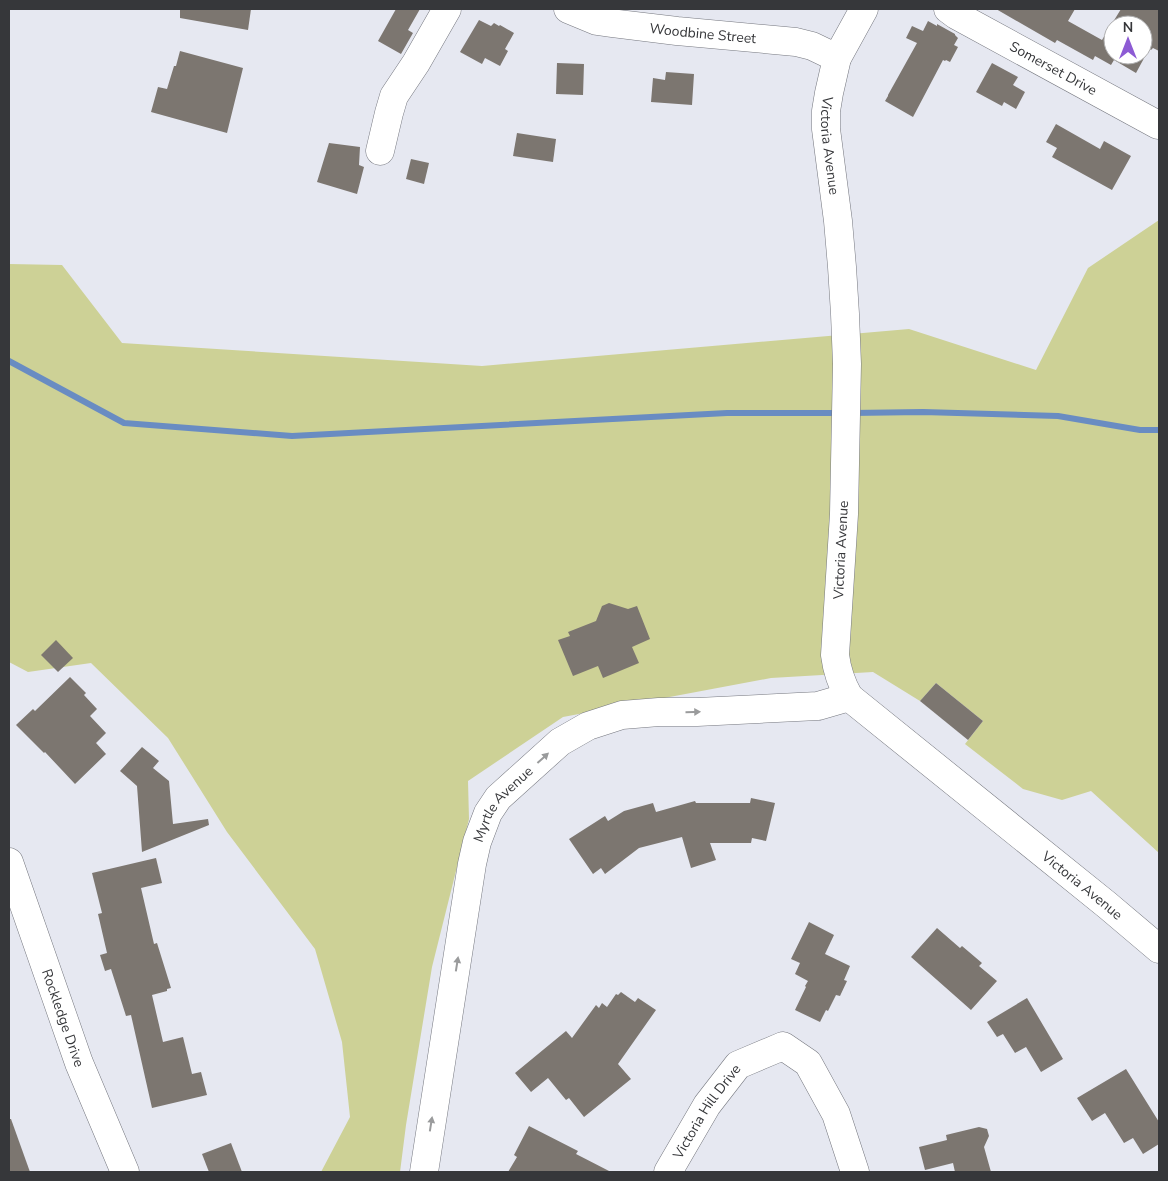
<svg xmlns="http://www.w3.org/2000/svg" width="1168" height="1181" viewBox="0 0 1168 1181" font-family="'Nunito Sans',sans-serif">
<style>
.green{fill:#cdd196}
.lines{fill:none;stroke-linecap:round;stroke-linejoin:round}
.stream{stroke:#698cc2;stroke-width:6}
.building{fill:#7c7670;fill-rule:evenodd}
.minor-casing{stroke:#75777f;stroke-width:29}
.minor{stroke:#fff;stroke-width:28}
.oneway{fill:#9a9b9c}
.labels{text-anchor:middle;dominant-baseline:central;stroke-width:5;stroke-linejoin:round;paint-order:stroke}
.street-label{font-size:14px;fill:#36373a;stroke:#fff}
</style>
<rect width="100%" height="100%" fill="#e6e8f1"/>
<path class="green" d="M 1159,220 L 1159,853 L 1091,791 L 1062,800 L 1023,789 L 965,744 L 983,721 L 936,683 L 920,701 L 873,672 L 771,678 L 563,717 L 468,781 L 469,819 L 432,967 L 406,1125 L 400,1172 L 321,1172 L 350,1117 L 342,1042 L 315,949 L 227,832 L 168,738 L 91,663 L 28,672 L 9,662 L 9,264 L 62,265 L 122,343 L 482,366 L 909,329 L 1036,370 L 1088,268 Z"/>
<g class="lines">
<g class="stream">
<path d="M 9,361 L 124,423 L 292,436 L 727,413 L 839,413"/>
<path d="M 852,413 L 923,412 L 1058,416 L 1140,430 L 1159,430"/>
</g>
</g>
<g class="building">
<path d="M 180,9 L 251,9 L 248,30 L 180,18 Z"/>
<path d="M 396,9 L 420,9 L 408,30 L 413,33 L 401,54 L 378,41 Z"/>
<path d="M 996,9 L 1075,9 L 1068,21 L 1102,40 L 1121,9 L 1159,9 L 1159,51 L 1153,48 L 1151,50 L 1149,49 L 1136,73 L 1114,60 L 1111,65 L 1095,56 L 1093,60 L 1057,40 L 1055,43 ZM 1113,25 L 1143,25 L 1143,55 L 1113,55 Z"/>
<path d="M 479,20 L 491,26 L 494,23 L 499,26 L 500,25 L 514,33 L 505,49 L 508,51 L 500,66 L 485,58 L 482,64 L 460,52 Z"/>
<path d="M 928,21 L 937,26 L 937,24 L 955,34 L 955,35 L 958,38 L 954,45 L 958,47 L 950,62 L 946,60 L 945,61 L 943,60 L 913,117 L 885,101 L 888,96 L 888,95 L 917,43 L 906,38 L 912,26 L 923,31 Z"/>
<path d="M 180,51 L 243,68 L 227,133 L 151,112 L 158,87 L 167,89 L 174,66 L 176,66 Z"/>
<path d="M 557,63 L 584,64 L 583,95 L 556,94 Z"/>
<path d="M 992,63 L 1018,77 L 1013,85 L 1025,92 L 1016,109 L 1004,102 L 1002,106 L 976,92 Z"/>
<path d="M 666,72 L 694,74 L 692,105 L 651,102 L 653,78 L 665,80 Z"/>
<path d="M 1056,124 L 1100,149 L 1104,141 L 1131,156 L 1112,190 L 1052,157 L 1057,148 L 1046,142 Z"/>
<path d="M 517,133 L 556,139 L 553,162 L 513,156 Z"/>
<path d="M 329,143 L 360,147 L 359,165 L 364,167 L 357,194 L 317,182 Z"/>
<path d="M 411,159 L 429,163 L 424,184 L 406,179 Z"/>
<path d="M 609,603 L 628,609 L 637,606 L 650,639 L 632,647 L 639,663 L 603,678 L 598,666 L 573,676 L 558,640 L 570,636 L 568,632 L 596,621 L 602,606 Z"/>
<path d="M 56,640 L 73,658 L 58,672 L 41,655 Z"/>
<path d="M 70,677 L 86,693 L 84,695 L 97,709 L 90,716 L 106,733 L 96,743 L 106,754 L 75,784 L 45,752 L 44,753 L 16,725 L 33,709 L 35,711 Z"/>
<path d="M 936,683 L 983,721 L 968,740 L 920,701 Z"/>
<path d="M 142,747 L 159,761 L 153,768 L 169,781 L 173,824 L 208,819 L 209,825 L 142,852 L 137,786 L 120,771 Z"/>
<path d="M 751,798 L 775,803 L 766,841 L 752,838 L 751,843 L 710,843 L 716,860 L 691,868 L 682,837 L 639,848 L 605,874 L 601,868 L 593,874 L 569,839 L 605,816 L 608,821 L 624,811 L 653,803 L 656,812 L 695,801 L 696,803 L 750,803 Z"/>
<path d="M 156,858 L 162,883 L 141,888 L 154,944 L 157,943 L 171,988 L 167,989 L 167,991 L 152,995 L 163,1042 L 183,1037 L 192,1074 L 201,1072 L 207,1095 L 152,1108 L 131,1015 L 126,1016 L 111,969 L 105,971 L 100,955 L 107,953 L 98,914 L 102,913 L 92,873 Z"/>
<path d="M 809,922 L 834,935 L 825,954 L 850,966 L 844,980 L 847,981 L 840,996 L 836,995 L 828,1011 L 826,1010 L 820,1022 L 795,1010 L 806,987 L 805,986 L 808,981 L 795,974 L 800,963 L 791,959 Z"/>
<path d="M 937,928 L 960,948 L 962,946 L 982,963 L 979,966 L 997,981 L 971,1010 L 911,957 Z"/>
<path d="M 621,992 L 635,1002 L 638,998 L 656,1010 L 618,1064 L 631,1079 L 584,1117 L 569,1098 L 566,1100 L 548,1078 L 531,1092 L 515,1073 L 566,1031 L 572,1038 L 596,1005 L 599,1008 L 602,1003 L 607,1007 L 616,994 L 618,995 Z"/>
<path d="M 1027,998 L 1063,1059 L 1041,1072 L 1026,1047 L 1015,1053 L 1003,1034 L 997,1037 L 987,1022 Z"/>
<path d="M 1126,1069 L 1159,1122 L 1159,1144 L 1143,1154 L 1133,1138 L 1124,1143 L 1105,1113 L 1092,1121 L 1077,1098 Z"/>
<path d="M 9,1119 L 11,1119 L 30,1172 L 9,1172 Z"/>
<path d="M 529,1126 L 578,1151 L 576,1154 L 611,1172 L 508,1172 L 517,1157 L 514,1155 Z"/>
<path d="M 979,1127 L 987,1129 L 989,1136 L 984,1147 L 991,1172 L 955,1172 L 953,1163 L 925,1170 L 919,1147 L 947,1140 L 946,1135 Z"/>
<path d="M 231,1143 L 242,1172 L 209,1172 L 202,1154 Z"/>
</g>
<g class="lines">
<defs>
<g id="minor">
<path id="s1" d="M 568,9 L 597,21 L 611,23 L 677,31 L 796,42 L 812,46 L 837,58"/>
<path id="s2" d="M 864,9 L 837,58 L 829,93 L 826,111 L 826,129 L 838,221 L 842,267 L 845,314 L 847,364 L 844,514 L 835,655 C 837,671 841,683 849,697 L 1107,905 L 1159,949"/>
<path id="s3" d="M 948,9 L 956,15 L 1158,125 L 1159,124"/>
<path d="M 380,151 L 389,113 L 394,96 L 416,63 L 447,9"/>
<path id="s4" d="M 9,862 L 79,1063 L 125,1172"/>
<path id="s5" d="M 424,1172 L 472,864 L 477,842 L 488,813 L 498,798 L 560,742 L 588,726 L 622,715 L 659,712 L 697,712 L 818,706 L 849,697"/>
<path id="s6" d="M 668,1172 L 707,1105 L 738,1065 L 783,1046 L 808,1063 L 836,1114 L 855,1172"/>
</g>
</defs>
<use href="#minor" class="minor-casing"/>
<use href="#minor" class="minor"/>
</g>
<defs><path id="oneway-solid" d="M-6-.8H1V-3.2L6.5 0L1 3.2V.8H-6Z" transform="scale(1.25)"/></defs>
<g class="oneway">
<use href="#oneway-solid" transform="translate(693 712) rotate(-1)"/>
<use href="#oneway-solid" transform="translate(543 758) rotate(-42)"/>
<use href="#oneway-solid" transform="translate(457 964) rotate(-81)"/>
<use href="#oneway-solid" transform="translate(431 1124) rotate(-81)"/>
</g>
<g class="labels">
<g class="street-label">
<text stroke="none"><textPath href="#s1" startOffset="138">Woodbine Street</textPath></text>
<text stroke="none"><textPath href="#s3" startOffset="121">Somerset Drive</textPath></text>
<text stroke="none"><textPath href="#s2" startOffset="145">Victoria Avenue</textPath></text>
<text transform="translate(841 550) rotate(-87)">Victoria Avenue</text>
<text stroke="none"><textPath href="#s5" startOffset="381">Myrtle Avenue</textPath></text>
<text stroke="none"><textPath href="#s2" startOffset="1000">Victoria Avenue</textPath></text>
<text stroke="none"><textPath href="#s4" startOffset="165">Rockledge Drive</textPath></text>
<text stroke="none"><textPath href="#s6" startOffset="72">Victoria Hill Drive</textPath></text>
</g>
</g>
<rect width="1168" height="1181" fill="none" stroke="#36373a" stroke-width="20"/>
<g transform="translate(1128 40)"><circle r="24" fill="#ffffff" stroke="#afafb0"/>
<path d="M0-4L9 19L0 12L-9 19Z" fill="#8d5bd4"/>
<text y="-8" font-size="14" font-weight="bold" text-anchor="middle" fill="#36373a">N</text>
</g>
</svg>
